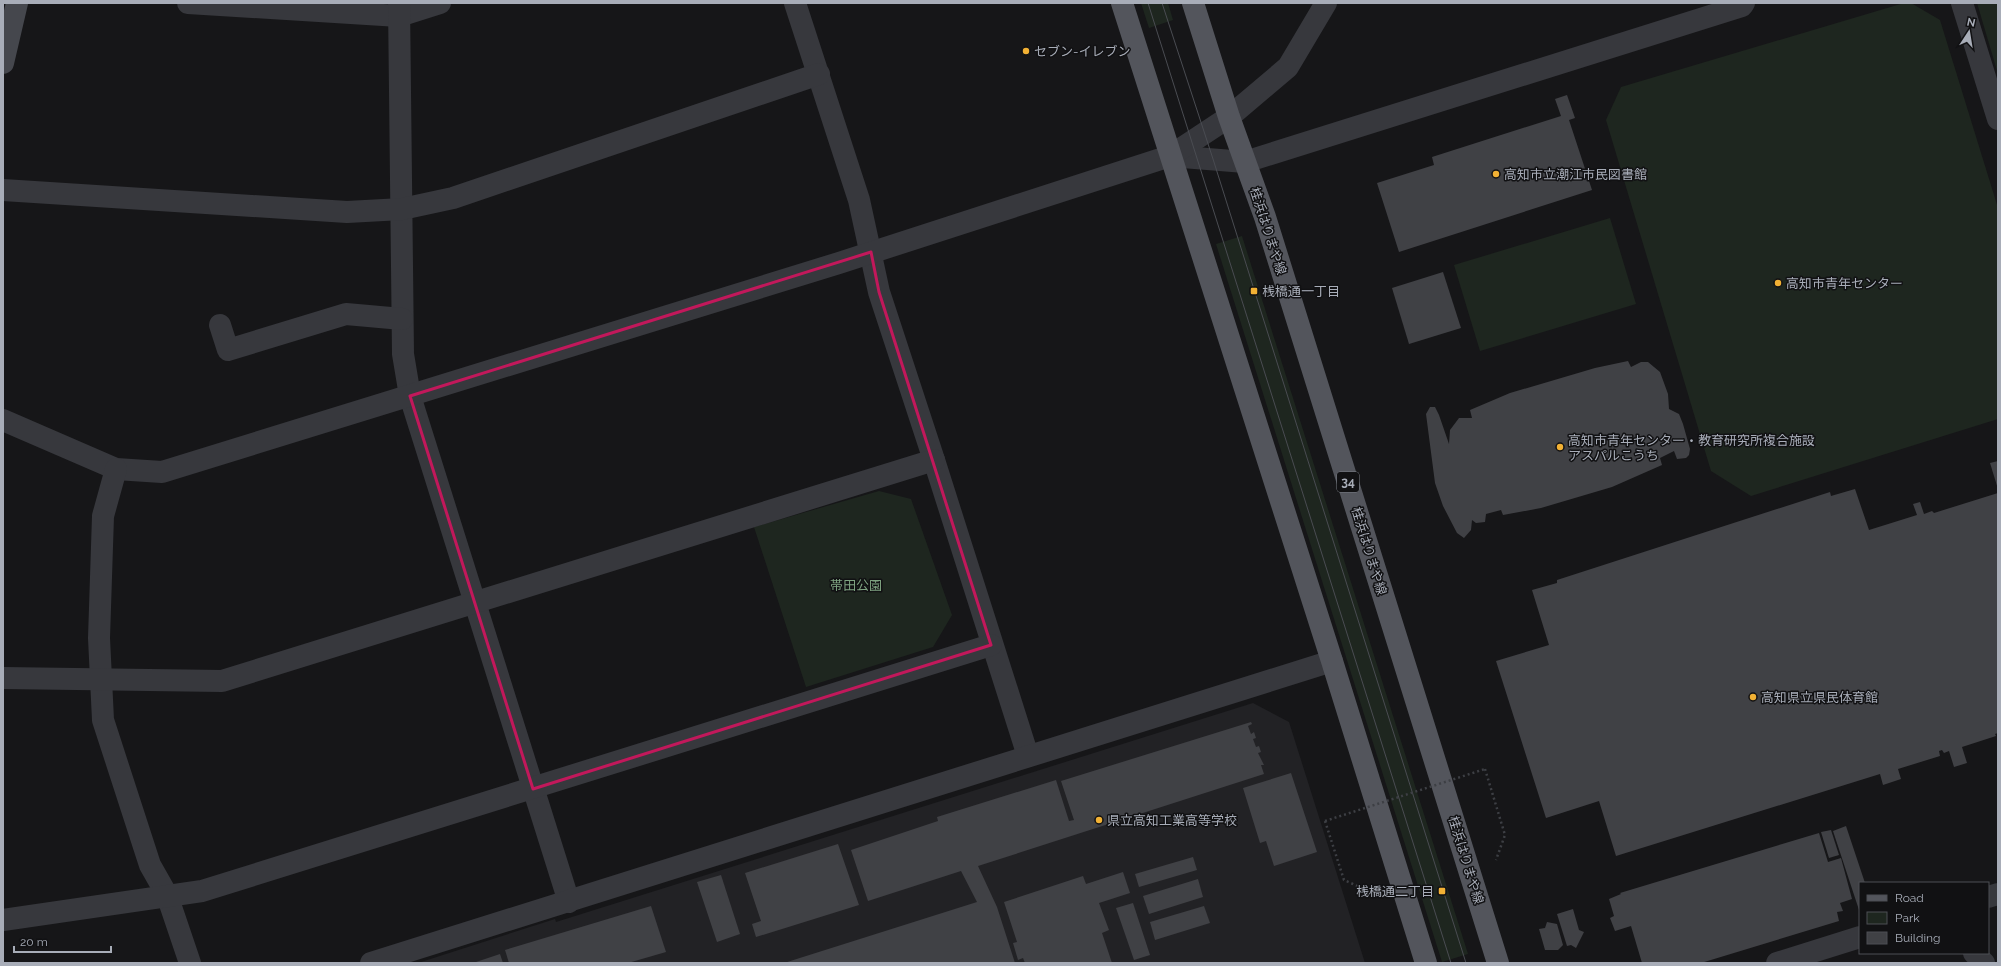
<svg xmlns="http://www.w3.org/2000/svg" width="2001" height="966" viewBox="0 0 2001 966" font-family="Raleway,'Noto Sans JP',sans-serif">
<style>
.built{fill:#222225}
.green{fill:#1e261f}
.building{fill:#404145}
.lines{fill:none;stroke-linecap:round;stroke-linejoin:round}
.path{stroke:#3d3f44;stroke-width:2.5;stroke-dasharray:2 3;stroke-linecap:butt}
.street{stroke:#37383d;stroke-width:22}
.secondary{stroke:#45474d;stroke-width:22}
.primary{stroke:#53555c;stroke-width:22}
.tram{stroke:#4a4c52;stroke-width:1}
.path-bridge{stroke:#3d3f44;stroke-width:2.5;stroke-dasharray:2 3;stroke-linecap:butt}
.marked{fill:none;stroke:#c2185b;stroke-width:3;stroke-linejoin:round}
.poi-dot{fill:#f2b134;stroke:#111113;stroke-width:1.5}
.labels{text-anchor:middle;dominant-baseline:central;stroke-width:3;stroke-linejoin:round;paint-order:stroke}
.shield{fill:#111113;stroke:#7b7e86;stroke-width:1}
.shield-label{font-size:12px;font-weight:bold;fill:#a8adb8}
.poi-label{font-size:13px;fill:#a8adb8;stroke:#111113;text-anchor:start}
.street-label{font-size:13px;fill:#a8adb8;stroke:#111113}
.park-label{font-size:13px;fill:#7fa381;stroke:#111113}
</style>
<rect width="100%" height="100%" fill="#161618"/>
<path class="built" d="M 1253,703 L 1289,722 L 1365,963 L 418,963 L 555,919 L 556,922 Z"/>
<g class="green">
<path d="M 1141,3 L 1168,3 L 1173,20 L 1149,28 Z"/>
<path d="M 1904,3 L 1911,3 L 1940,20 L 1998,208 L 1998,419 L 1751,496 L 1711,471 L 1606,120 L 1621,87 Z"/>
<path d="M 1977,3 L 1998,3 L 1998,74 Z"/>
<path d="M 1610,218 L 1636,304 L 1480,351 L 1454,265 Z"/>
<path d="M 1242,236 L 1468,954 L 1442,962 L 1216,244 Z"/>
<path d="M 879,491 L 911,499 L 952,615 L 933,647 L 806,687 L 754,527 Z"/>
</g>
<g class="building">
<path d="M 1567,95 L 1575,118 L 1569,120 L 1592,190 L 1399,252 L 1377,183 L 1434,165 L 1432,157 L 1561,116 L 1555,99 Z"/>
<path d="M 1443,272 L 1461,328 L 1409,344 L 1392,288 Z"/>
<path d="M 1628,361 L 1631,367 L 1641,362 L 1648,362 L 1660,372 L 1668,394 L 1669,409 L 1679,414 L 1683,424 L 1690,449 L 1689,455 L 1686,458 L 1677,459 L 1674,451 L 1660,458 L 1662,465 L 1612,487 L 1541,508 L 1503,515 L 1501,510 L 1486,514 L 1485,522 L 1476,523 L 1472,520 L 1471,530 L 1464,538 L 1457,533 L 1443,506 L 1435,483 L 1426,414 L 1430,407 L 1435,407 L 1439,415 L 1449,444 L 1450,430 L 1459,418 L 1472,418 L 1470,410 L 1510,393 L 1595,368 Z"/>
<path d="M 1998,461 L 1998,489 L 1990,463 Z"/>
<path d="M 1855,489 L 1869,530 L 1917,515 L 1913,504 L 1920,502 L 1924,514 L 1932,511 L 1934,513 L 1998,493 L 1998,733 L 1995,734 L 1996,736 L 1962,747 L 1967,763 L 1954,767 L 1949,751 L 1944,753 L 1942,750 L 1939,751 L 1940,756 L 1898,769 L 1901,779 L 1883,785 L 1880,774 L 1616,856 L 1599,801 L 1546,818 L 1496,661 L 1549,645 L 1532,590 L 1557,583 L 1557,580 L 1830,492 L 1831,496 Z"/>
<path d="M 1251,722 L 1252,724 L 1248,726 L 1251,734 L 1254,732 L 1256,738 L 1253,739 L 1256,747 L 1259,746 L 1261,752 L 1258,753 L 1264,765 L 1261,765 L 1264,774 L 978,866 L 997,907 L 1015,963 L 784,963 L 977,902 L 961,871 L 868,901 L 851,850 L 938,821 L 937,817 L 1056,780 L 1069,821 L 1074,820 L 1061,781 Z"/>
<path d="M 1291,773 L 1317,852 L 1274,866 L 1266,841 L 1260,843 L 1243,788 Z"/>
<path d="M 1846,826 L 1865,883 L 1860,883 L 1860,913 L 1833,831 Z"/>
<path d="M 1831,830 L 1839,855 L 1829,858 L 1821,832 Z"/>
<path d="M 1819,833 L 1828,862 L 1841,858 L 1852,899 L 1840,903 L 1843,911 L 1837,912 L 1839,921 L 1701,963 L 1642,963 L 1631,926 L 1615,931 L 1610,918 L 1614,916 L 1609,899 L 1621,894 L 1620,893 Z"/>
<path d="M 838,844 L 859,905 L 756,937 L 752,924 L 761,921 L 745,873 Z"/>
<path d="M 1193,857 L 1197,870 L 1139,887 L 1135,874 Z"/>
<path d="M 1123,872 L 1130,893 L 1099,903 L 1109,930 L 1102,933 L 1112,963 L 1025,963 L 1023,958 L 1018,960 L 1013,943 L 1017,942 L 1004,902 L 1083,876 L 1086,884 Z"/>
<path d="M 721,875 L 740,934 L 717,942 L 697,882 Z"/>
<path d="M 1198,879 L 1203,897 L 1149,914 L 1143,896 Z"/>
<path d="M 1133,903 L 1150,955 L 1134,960 L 1116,908 Z"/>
<path d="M 651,906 L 666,952 L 628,963 L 509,963 L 505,950 Z"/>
<path d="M 1204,906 L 1210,923 L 1155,940 L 1150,922 Z"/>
<path d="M 1573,909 L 1579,930 L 1584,932 L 1576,948 L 1571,945 L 1567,946 L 1557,914 Z"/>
<path d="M 1547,922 L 1557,924 L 1563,945 L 1558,950 L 1545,950 L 1539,929 L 1545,928 Z"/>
<path d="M 500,954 L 503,963 L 473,963 Z"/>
</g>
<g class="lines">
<g class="path">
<path d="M 1485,769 L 1505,835 L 1496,860"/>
<path d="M 1325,821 L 1344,880 L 1362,888"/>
</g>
<g class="street">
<path d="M 188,3 L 399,16 L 440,3"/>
<path d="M 399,3 L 403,354 L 410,396 L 569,902"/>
<path d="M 795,3 L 859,200 L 879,292 L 934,460 L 1028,756"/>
<path d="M 1962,3 L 1998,119"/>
<path d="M 1170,156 L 1245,162 L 1742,6 L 1744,3"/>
<path d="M 3,190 L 347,212 L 402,209 L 453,198 L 819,74"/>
<path d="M 220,325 L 228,350 L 346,314 L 402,319"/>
<path d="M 3,420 L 116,469 L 162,472 L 839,263 L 1170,156 L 1229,117 L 1288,67 L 1326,3"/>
<path d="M 116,469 L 103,516 L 99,638 L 103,720 L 150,865 L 167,895 L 190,963"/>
<path d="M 3,678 L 222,681 L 934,460"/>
<path d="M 1988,897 L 1998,894"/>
<path d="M 3,920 L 202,891 L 991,645"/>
<path d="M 1974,953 L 1984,963"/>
<path d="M 371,963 L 1332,661"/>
<path d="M 1777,963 L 1860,937"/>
</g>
<path class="secondary" d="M 3,63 L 17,3"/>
<g class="primary">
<path d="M 1122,3 L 1332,661 L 1426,963"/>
<path d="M 1193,3 L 1229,117 L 1265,217 L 1498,963"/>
</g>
<g class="tram">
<path d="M 1148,3 L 1451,963"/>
<path d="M 1162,3 L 1213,159 L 1466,963"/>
</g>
<path class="path-bridge" d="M 1325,821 L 1485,769"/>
</g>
<path class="marked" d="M 871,252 L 879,292 L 991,645 L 533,789 L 410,396 Z"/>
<g class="poi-dot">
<circle cx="1026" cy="51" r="4"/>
<circle cx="1496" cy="174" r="4"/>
<circle cx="1778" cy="283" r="4"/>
<rect x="1250" y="287" width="8" height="8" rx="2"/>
<circle cx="1560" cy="447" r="4"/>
<circle cx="1753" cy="697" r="4"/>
<circle cx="1099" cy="820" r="4"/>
<rect x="1438" y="887" width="8" height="8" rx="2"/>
</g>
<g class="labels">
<rect class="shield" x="1337" y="472" width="22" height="20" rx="3"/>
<g class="shield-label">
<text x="1348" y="482">34</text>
</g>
<g class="poi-label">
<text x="1034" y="51">セブン-イレブン</text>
<text x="1504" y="174">高知市立潮江市民図書館</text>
<text x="1786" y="283">高知市青年センター</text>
<text x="1262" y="291">桟橋通一丁目</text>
<text x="1568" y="440">高知市青年センター・教育研究所複合施設<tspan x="1568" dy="15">アスパルこうち</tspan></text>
<text x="1761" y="697">高知県立県民体育館</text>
<text x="1107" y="820">県立高知工業高等学校</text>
<text x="1434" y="891" text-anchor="end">桟橋通二丁目</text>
</g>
<g class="street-label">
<text transform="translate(1268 231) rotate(72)">桂浜はりまや線</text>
<text transform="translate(1369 551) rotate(73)">桂浜はりまや線</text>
<text transform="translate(1466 860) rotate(73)">桂浜はりまや線</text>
</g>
<g class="park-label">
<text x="856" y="585">帯田公園</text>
</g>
</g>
<rect width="2001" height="966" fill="none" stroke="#a8adb8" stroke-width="8"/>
<rect x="1859" y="882" width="130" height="72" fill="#111113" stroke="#4d4f55"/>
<rect x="1867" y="895" width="20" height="6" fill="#53555c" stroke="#4d4f55"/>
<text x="1895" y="902" font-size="12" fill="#a8adb8">Road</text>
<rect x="1867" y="912" width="20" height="12" fill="#1e261f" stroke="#4d4f55"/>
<text x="1895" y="922" font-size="12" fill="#a8adb8">Park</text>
<rect x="1867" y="932" width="20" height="12" fill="#404145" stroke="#4d4f55"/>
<text x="1895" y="942" font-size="12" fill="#a8adb8">Building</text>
<g transform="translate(1969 32) rotate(12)" stroke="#111113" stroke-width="3" paint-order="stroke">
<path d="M0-3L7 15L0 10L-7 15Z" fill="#a8adb8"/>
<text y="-6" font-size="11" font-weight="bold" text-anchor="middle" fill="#a8adb8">N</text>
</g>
<path d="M14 946v6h97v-6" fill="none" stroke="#a8adb8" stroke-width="2"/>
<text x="20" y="946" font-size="12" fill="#a8adb8" stroke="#111113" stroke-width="3" paint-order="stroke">20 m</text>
</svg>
